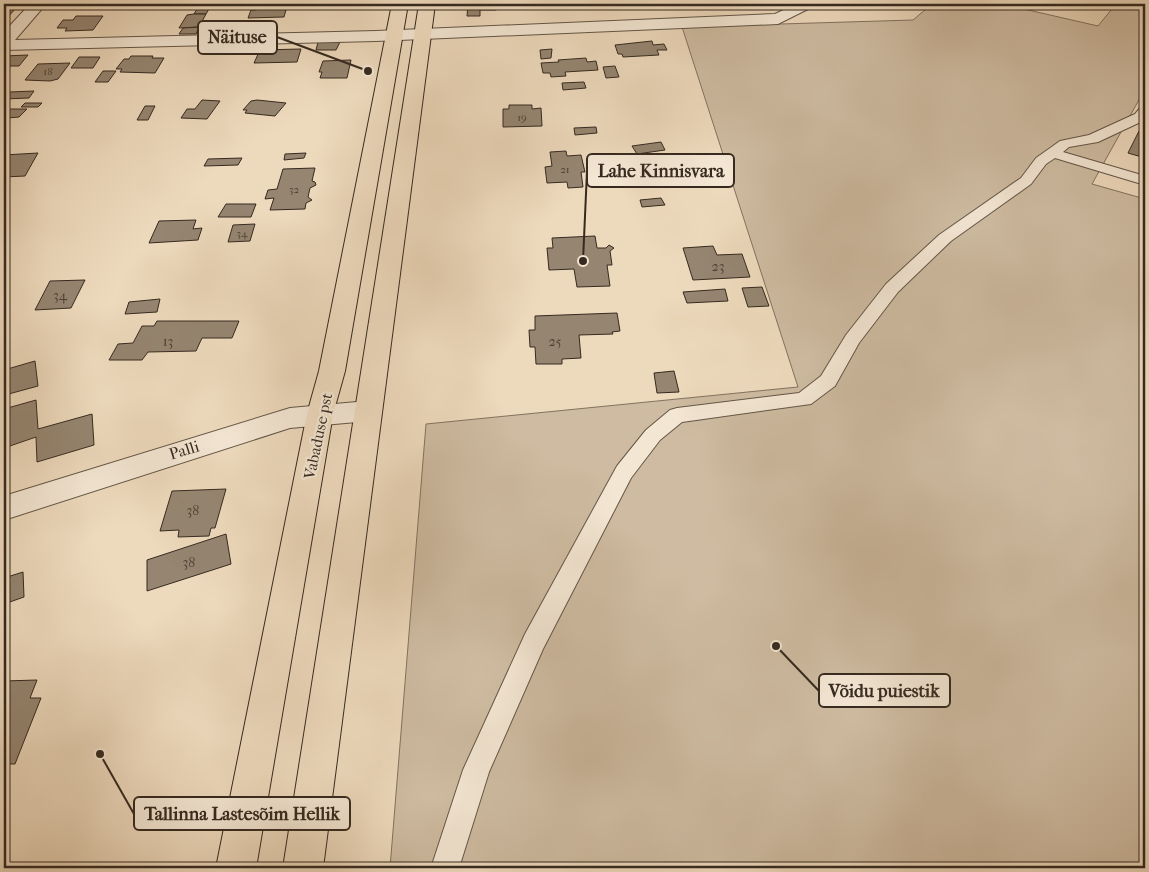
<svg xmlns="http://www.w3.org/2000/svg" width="1149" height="872" viewBox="0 0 1149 872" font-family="'IM FELL French Canon',serif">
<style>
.green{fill:#cebba1;stroke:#827260}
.building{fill:#958571;stroke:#362a20}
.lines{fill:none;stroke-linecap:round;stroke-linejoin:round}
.service-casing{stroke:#645647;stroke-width:2}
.minor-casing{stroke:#645647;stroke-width:2}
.trunk-casing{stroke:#362a20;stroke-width:2}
.service{fill:#f3e6d3;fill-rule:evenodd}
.minor{fill:#f3e6d3;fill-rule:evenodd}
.trunk{fill:#edd9bc;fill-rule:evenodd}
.labels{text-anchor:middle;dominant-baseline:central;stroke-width:4.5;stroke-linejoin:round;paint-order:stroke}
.far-number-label{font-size:11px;fill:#4e4134}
.number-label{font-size:14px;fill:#4e4134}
.street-label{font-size:16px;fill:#362a20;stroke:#f3e6d3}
.leader{fill:none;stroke:#362a20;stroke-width:2}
.callout-dot{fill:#362a20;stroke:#f3e6d3;stroke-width:2}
.callout{fill:#f3e6d3;stroke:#362a20;stroke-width:2}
.callout-label{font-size:18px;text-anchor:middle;font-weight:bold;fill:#362a20}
</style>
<rect width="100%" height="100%" fill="#edd9bc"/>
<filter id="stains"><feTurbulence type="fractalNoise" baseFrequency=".004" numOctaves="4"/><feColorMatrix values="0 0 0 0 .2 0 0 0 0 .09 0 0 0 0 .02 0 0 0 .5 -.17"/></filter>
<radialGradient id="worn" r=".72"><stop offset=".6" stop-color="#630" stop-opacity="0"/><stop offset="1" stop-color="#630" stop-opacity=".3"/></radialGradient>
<path class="green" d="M 932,4 L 1002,4 L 1098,26 L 1116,4 L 1145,4 L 1145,89 L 1092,184 L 1145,199 L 1145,868 L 390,868 L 426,424 L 798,387 L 682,27 L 913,20 Z"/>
<g class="building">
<path d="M 200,4 L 212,4 L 206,14 L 194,14 Z"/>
<path d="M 258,4 L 286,4 L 284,10 L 286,10 L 284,17 L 248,18 L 251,10 L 256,10 Z"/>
<path d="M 468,4 L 498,4 L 496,5 L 496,10 L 480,10 L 480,16 L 467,16 Z"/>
<path d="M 17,7 L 6,19 L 4,19 L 4,8 Z"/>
<path d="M 194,14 L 206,14 L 199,27 L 179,28 L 187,15 Z"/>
<path d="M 76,16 L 103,16 L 93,30 L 65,31 L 67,28 L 57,28 L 63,20 L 73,20 Z"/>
<path d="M 199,27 L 196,34 L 179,34 L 183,28 Z"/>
<path d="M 652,41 L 653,45 L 664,44 L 667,50 L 657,50 L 659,55 L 623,57 L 622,54 L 618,54 L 615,45 Z"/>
<path d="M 318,42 L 340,42 L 336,50 L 316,50 Z"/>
<path d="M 301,49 L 297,62 L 254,63 L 260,50 Z"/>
<path d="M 552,49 L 551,58 L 541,59 L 540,50 Z"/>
<path d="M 28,55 L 19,66 L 4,66 L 4,56 Z"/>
<path d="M 131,56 L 153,56 L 152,58 L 164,58 L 155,73 L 120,72 L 122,69 L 116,69 L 124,59 L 129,59 Z"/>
<path d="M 79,57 L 100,57 L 93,68 L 71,68 Z"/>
<path d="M 586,58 L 587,62 L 596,61 L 598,70 L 565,72 L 566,76 L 551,77 L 550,73 L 543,73 L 541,63 L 559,62 L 558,60 Z"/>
<path d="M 351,60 L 347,78 L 320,78 L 322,72 L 319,72 L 323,61 Z"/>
<path d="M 70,63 L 58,79 L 50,81 L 25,80 L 38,64 Z"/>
<path d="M 615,66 L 619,77 L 606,78 L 603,67 Z"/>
<path d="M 103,71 L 116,71 L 108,82 L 95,82 Z"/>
<path d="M 584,82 L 586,88 L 563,90 L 562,83 Z"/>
<path d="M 34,91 L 29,98 L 4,99 L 10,92 Z"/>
<path d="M 202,100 L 220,101 L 207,119 L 181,118 L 187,109 L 195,109 Z"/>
<path d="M 257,100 L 286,103 L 275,116 L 245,113 L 247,110 L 243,110 L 251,101 Z"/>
<path d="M 25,103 L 42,103 L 38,107 L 21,107 Z"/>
<path d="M 509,105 L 532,105 L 532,109 L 541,108 L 542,126 L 503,127 L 503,109 L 509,109 Z"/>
<path d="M 145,106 L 155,106 L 148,120 L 137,120 Z"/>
<path d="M 4,109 L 27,109 L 19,117 L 8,118 L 4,123 Z"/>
<path d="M 596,127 L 597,133 L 575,135 L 574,128 Z"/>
<path d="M 1139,131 L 1145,133 L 1145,158 L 1128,153 Z"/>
<path d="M 661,142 L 665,150 L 637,154 L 632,146 Z"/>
<path d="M 566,151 L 567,156 L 581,155 L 585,172 L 581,172 L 583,187 L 568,188 L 567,182 L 547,183 L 545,167 L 552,166 L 550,152 Z"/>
<path d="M 38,153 L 25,176 L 4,177 L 10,166 L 4,166 L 4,155 Z"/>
<path d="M 306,153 L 304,158 L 284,160 L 285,154 Z"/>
<path d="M 242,158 L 238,165 L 204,166 L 208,159 Z"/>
<path d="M 315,168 L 312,181 L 315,182 L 316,185 L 310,188 L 308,197 L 312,200 L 306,203 L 305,209 L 270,210 L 274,198 L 265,199 L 268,190 L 277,189 L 283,169 Z"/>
<path d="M 661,198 L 665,205 L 642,207 L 640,200 Z"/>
<path d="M 226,204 L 256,204 L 251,217 L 218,217 Z"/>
<path d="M 196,220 L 193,229 L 202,228 L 198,240 L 149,243 L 159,221 Z"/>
<path d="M 255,224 L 250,241 L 228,242 L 233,225 Z"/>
<path d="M 595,236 L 597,248 L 606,248 L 609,245 L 614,248 L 610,251 L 612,265 L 607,265 L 610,286 L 577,287 L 574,269 L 549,270 L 547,248 L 553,248 L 552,238 Z"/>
<path d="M 713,246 L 717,255 L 742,254 L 750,277 L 693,280 L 683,248 Z"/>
<path d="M 85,280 L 71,308 L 35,310 L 50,281 Z"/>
<path d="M 762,287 L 769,306 L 748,307 L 742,288 Z"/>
<path d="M 725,289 L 728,301 L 687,303 L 683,292 Z"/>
<path d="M 160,299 L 157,312 L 125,314 L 129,302 Z"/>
<path d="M 617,313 L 620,331 L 612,332 L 613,334 L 579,335 L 581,358 L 562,359 L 562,364 L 536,364 L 535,347 L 530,347 L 529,330 L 535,330 L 535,316 Z"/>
<path d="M 157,321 L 239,321 L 232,338 L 202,338 L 196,351 L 148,352 L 142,360 L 109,360 L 118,344 L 133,343 L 142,326 L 154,326 Z"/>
<path d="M 35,361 L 38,386 L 5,395 L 4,370 Z"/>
<path d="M 674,371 L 679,392 L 657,393 L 654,373 Z"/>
<path d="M 36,400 L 38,429 L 92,414 L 94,445 L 37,462 L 36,437 L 4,448 L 4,409 Z"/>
<path d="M 226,489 L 215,528 L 211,528 L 209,536 L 178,537 L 179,530 L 160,531 L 172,491 Z"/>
<path d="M 226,534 L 231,564 L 147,591 L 147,560 Z"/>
<path d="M 23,572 L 24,597 L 4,604 L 4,578 Z"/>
<path d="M 37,680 L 30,698 L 41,698 L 15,764 L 4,764 L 4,681 Z"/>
</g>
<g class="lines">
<defs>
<path id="service" d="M 1145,107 L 1145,120 L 1098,142 L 1069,147 L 1063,152 L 1145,176 L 1145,185 L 1055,158 L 1046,164 L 1031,184 L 951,241 L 898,292 L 859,343 L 835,386 L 811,404 L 682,422 L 660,440 L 631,478 L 543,649 L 489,772 L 459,868 L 431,868 L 463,770 L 525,634 L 617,466 L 646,430 L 670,410 L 677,408 L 799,393 L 821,376 L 846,335 L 886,284 L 939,235 L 1021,178 L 1036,158 L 1060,141 L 1089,135 L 1135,114 L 1140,108 Z"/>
<g id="minor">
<path d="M 30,4 L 46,4 L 15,40 L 376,31 L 775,14 L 796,4 L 815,4 L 812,7 L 778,24 L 376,41 L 4,50 L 4,32 Z"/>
<path d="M 368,401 L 377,404 L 381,411 L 377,418 L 368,421 L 290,428 L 4,520 L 4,496 L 290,408 Z"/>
</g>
<g id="trunk">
<path d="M 392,4 L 408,4 L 345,371 L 333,414 L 256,868 L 216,868 L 307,414 L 319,371 Z"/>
<path d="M 419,4 L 435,4 L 323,868 L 283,868 Z"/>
</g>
</defs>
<use href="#service" class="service-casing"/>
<use href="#minor" class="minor-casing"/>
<use href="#trunk" class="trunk-casing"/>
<use href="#service" class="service"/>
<use href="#minor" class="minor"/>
<use href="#trunk" class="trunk"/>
</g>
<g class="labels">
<g class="far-number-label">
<text x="48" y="71">18</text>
<text x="522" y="117">19</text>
<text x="565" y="169">21</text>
<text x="294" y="189">32</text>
<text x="242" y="233">34</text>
</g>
<g class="number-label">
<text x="718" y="266">23</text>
<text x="60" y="295">34</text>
<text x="168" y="341">13</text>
<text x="555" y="341">25</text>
<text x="193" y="510">38</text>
<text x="189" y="562">38</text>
</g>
<g class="street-label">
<text transform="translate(318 436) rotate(-78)">Vabaduse pst</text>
<text transform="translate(184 450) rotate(-17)">Palli</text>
</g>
</g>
<path class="leader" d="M368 71L277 37M583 261L587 171M776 646L819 691M100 754L134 814"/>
<g class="callout-dot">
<circle cx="368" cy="71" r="5"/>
<circle cx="583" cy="261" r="5"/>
<circle cx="776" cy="646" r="5"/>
<circle cx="100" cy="754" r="5"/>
</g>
<g class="callout">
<rect x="198" y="21" width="79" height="33" rx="5"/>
<rect x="587" y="154" width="147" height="33" rx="5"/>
<rect x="819" y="674" width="131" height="33" rx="5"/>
<rect x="134" y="797" width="216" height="33" rx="5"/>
</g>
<g class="callout-label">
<text x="237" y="43">Näituse</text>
<text x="661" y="177">Lahe Kinnisvara</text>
<text x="884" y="697">Võidu puiestik</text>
<text x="242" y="820">Tallinna Lastesõim Hellik</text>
</g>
<rect width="1149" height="872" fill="none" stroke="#edd9bc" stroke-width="20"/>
<rect x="5" y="5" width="1139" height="862" fill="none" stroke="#362a20" stroke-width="2.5"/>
<rect x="10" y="10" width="1129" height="852" fill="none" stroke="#362a20"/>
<rect width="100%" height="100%" filter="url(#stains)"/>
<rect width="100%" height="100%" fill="url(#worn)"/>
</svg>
